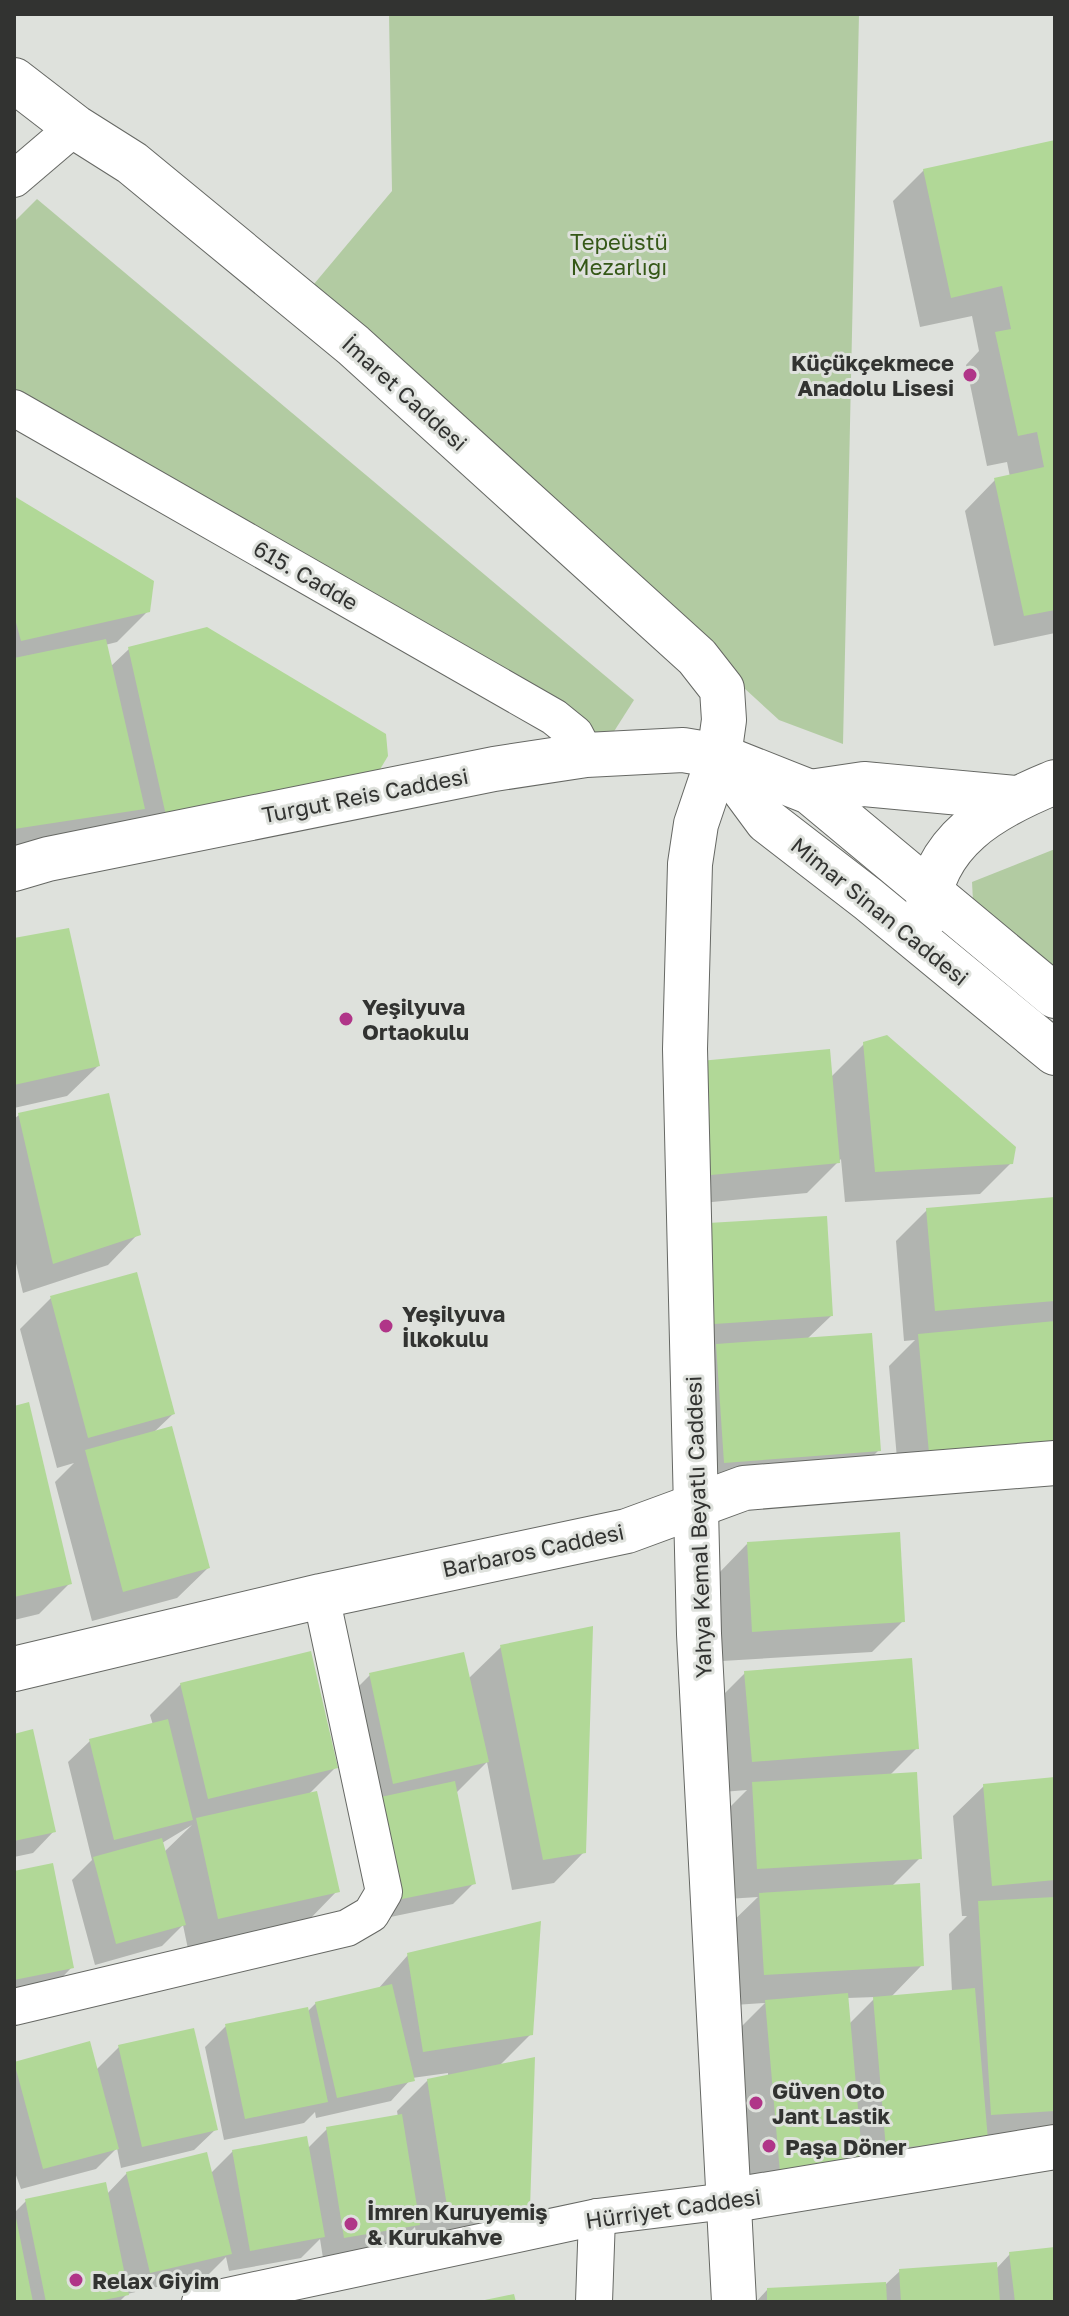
<svg xmlns="http://www.w3.org/2000/svg" width="1069" height="2316" viewBox="0 0 1069 2316" font-family="'Golos Text',sans-serif">
<style>
.green{fill:#b2cba2}
.shadow{fill:#0003;fill-rule:evenodd}
.building{fill:#b1d897}
.lines{fill:none;stroke-linecap:round;stroke-linejoin:round}
.street-casing{stroke:#666864;stroke-width:38}
.secondary-casing{stroke:#666864;stroke-width:46}
.street{stroke:#fff;stroke-width:36}
.secondary{stroke:#fff;stroke-width:44}
.poi-dot{fill:#b03588;stroke:#dee1dc;stroke-width:3}
.labels{text-anchor:middle;dominant-baseline:central;stroke-width:6;stroke-linejoin:round;paint-order:stroke}
.park-label{font-size:22px;fill:#355817;stroke:#dee1dc}
.poi-label{font-size:22px;font-weight:bold;fill:#323331;stroke:#dee1dc;text-anchor:start}
.street-label{font-size:22px;fill:#323331;stroke:#dee1dc}
</style>
<rect width="100%" height="100%" fill="#dee1dc"/>
<g class="green">
<path d="M 389,14 L 859,14 L 843,744 L 779,720 L 309,290 L 392,191 Z"/>
<path d="M 37,199 L 634,700 L 606,744 L 14,394 L 14,222 Z"/>
<path d="M 1055,849 L 1055,968 L 973,901 L 972,882 Z"/>
</g>
<g class="shadow">
<path d="M 1055,142 L 1055,633 L 994,646 L 965,511 L 995,480 L 1010,477 L 1007,462 L 987,466 L 966,365 L 979,351 L 972,316 L 920,327 L 893,201 L 924,170 Z"/>
<path d="M 14,500 L 148,611 L 117,642 L 105,645 L 110,667 L 129,649 L 386,755 L 14,860 Z"/>
<path d="M 14,940 L 98,1066 L 67,1096 L 14,1108 Z"/>
<path d="M 864,1044 L 1011,1163 L 980,1194 L 845,1202 L 841,1159 L 807,1193 L 681,1205 L 671,1094 L 830,1078 Z"/>
<path d="M 19,1115 L 138,1234 L 108,1265 L 23,1293 L 14,1255 L 14,1119 Z"/>
<path d="M 1055,1199 L 1055,1467 L 899,1482 L 889,1366 L 915,1340 L 904,1341 L 896,1241 L 927,1210 Z"/>
<path d="M 678,1256 L 831,1316 L 807,1339 L 879,1450 L 848,1481 L 694,1492 Z"/>
<path d="M 51,1298 L 173,1414 L 153,1433 L 208,1568 L 177,1598 L 92,1621 L 55,1482 L 74,1463 L 57,1468 L 20,1329 Z"/>
<path d="M 14,1408 L 70,1583 L 39,1614 L 14,1620 Z"/>
<path d="M 747,1544 L 903,1621 L 872,1652 L 722,1661 L 717,1575 Z"/>
<path d="M 501,1647 L 584,1852 L 554,1883 L 512,1890 L 487,1762 L 456,1793 L 474,1883 L 453,1904 L 376,1920 L 339,1706 L 370,1675 L 468,1679 Z"/>
<path d="M 745,1673 L 917,1748 L 889,1776 L 920,1858 L 891,1887 L 922,1965 L 890,1998 L 952,1992 L 949,1934 L 967,1916 L 962,1916 L 953,1816 L 984,1786 L 1055,1779 L 1055,2139 L 750,2203 L 736,2032 L 765,2003 L 734,2005 L 729,1925 L 758,1897 L 727,1899 L 722,1815 L 747,1790 L 722,1792 L 714,1704 ZM 876,1997 L 849,2024 L 847,1998 Z"/>
<path d="M 181,1684 L 336,1767 L 308,1795 L 337,1891 L 307,1922 L 188,1949 L 183,1925 L 162,1946 L 95,1965 L 72,1880 L 92,1860 L 68,1762 L 90,1741 L 153,1725 L 150,1715 ZM 192,1825 L 164,1852 L 162,1843 Z"/>
<path d="M 14,1736 L 54,1831 L 33,1853 L 14,1857 Z"/>
<path d="M 14,1873 L 72,1967 L 51,1989 L 14,1996 Z"/>
<path d="M 408,1955 L 531,2034 L 498,2067 L 528,2208 L 497,2239 L 419,2249 L 415,2227 L 396,2246 L 323,2258 L 320,2239 L 301,2258 L 229,2271 L 226,2257 L 208,2275 L 127,2294 L 119,2302 L 14,2302 L 14,2213 L 26,2201 L 107,2194 L 127,2173 L 210,2174 L 233,2151 L 307,2149 L 327,2129 L 398,2117 L 397,2111 L 428,2080 L 448,2076 L 448,2073 L 412,2078 L 391,2101 L 316,2118 L 315,2112 L 304,2123 L 224,2140 L 205,2047 L 226,2026 L 307,2012 L 316,2003 L 378,1989 Z"/>
<path d="M 119,2047 L 216,2129 L 194,2150 L 121,2168 L 117,2148 L 96,2169 L 21,2189 L 14,2170 L 14,2064 L 96,2070 Z"/>
<path d="M 1055,2249 L 1055,2302 L 756,2302 L 767,2290 L 886,2284 L 900,2271 L 996,2269 L 1010,2254 Z"/>
</g>
<g class="building">
<path d="M 1055,140 L 1055,610 L 1024,616 L 994,478 L 1044,467 L 1037,432 L 1018,436 L 995,332 L 1011,329 L 1002,286 L 951,298 L 923,169 Z"/>
<path d="M 14,496 L 154,581 L 150,612 L 21,641 L 14,615 Z"/>
<path d="M 207,627 L 386,734 L 388,756 L 376,776 L 167,820 L 128,647 Z"/>
<path d="M 106,639 L 145,809 L 14,829 L 14,658 Z"/>
<path d="M 69,928 L 100,1066 L 14,1085 L 14,938 Z"/>
<path d="M 887,1035 L 1016,1147 L 1013,1164 L 875,1172 L 863,1042 Z"/>
<path d="M 830,1049 L 840,1163 L 711,1175 L 700,1061 Z"/>
<path d="M 109,1093 L 141,1235 L 53,1264 L 18,1113 Z"/>
<path d="M 1055,1197 L 1055,1301 L 935,1311 L 926,1208 Z"/>
<path d="M 827,1216 L 833,1316 L 714,1324 L 708,1223 Z"/>
<path d="M 137,1272 L 175,1414 L 88,1438 L 50,1296 Z"/>
<path d="M 1055,1321 L 1055,1441 L 929,1453 L 918,1334 Z"/>
<path d="M 872,1333 L 881,1451 L 724,1463 L 716,1344 Z"/>
<path d="M 29,1402 L 72,1584 L 14,1597 L 14,1406 Z"/>
<path d="M 172,1426 L 210,1568 L 123,1592 L 85,1450 Z"/>
<path d="M 900,1532 L 905,1622 L 752,1632 L 747,1542 Z"/>
<path d="M 593,1626 L 586,1853 L 543,1860 L 500,1645 Z"/>
<path d="M 311,1651 L 338,1768 L 208,1799 L 180,1683 Z"/>
<path d="M 464,1652 L 489,1762 L 393,1784 L 369,1673 Z"/>
<path d="M 912,1658 L 919,1749 L 752,1762 L 744,1671 Z"/>
<path d="M 168,1719 L 193,1820 L 114,1840 L 89,1739 Z"/>
<path d="M 33,1729 L 56,1832 L 14,1841 L 14,1734 Z"/>
<path d="M 917,1772 L 922,1859 L 757,1869 L 752,1782 Z"/>
<path d="M 1055,1777 L 1055,1880 L 992,1886 L 983,1784 Z"/>
<path d="M 455,1781 L 476,1884 L 397,1900 L 376,1798 Z"/>
<path d="M 317,1791 L 340,1892 L 218,1919 L 196,1818 Z"/>
<path d="M 162,1838 L 186,1925 L 116,1944 L 93,1857 Z"/>
<path d="M 53,1863 L 74,1968 L 14,1980 L 14,1871 Z"/>
<path d="M 920,1883 L 924,1966 L 764,1975 L 759,1893 Z"/>
<path d="M 1055,1897 L 1055,2111 L 991,2115 L 978,1901 Z"/>
<path d="M 541,1921 L 533,2035 L 423,2052 L 407,1953 Z"/>
<path d="M 392,1984 L 415,2081 L 337,2098 L 315,2002 Z"/>
<path d="M 975,1988 L 988,2140 L 886,2149 L 873,1997 Z"/>
<path d="M 848,1993 L 863,2166 L 780,2173 L 765,2000 Z"/>
<path d="M 308,2007 L 328,2102 L 245,2119 L 225,2024 Z"/>
<path d="M 194,2028 L 218,2130 L 142,2147 L 118,2045 Z"/>
<path d="M 90,2041 L 119,2149 L 43,2169 L 14,2062 Z"/>
<path d="M 535,2057 L 530,2209 L 449,2219 L 427,2079 Z"/>
<path d="M 402,2114 L 420,2225 L 344,2238 L 326,2127 Z"/>
<path d="M 307,2136 L 325,2237 L 250,2251 L 232,2150 Z"/>
<path d="M 207,2152 L 232,2254 L 150,2273 L 126,2172 Z"/>
<path d="M 106,2182 L 129,2295 L 94,2302 L 46,2302 L 25,2199 Z"/>
<path d="M 14,2213 L 15,2213 L 33,2302 L 14,2302 Z"/>
<path d="M 1055,2247 L 1055,2302 L 1015,2302 L 1009,2252 Z"/>
<path d="M 997,2262 L 1000,2302 L 901,2302 L 899,2269 Z"/>
<path d="M 886,2282 L 887,2302 L 767,2302 L 767,2288 Z"/>
<path d="M 514,2294 L 516,2302 L 481,2302 L 480,2301 Z"/>
</g>
<g class="lines">
<defs>
<g id="street">
<path d="M 14,179 L 75,127"/>
<path d="M 14,408 L 554,717 L 575,734 L 586,755"/>
<path d="M 14,2007 L 347,1928 L 371,1914 L 384,1892 L 321,1596"/>
<path d="M 200,2302 L 597,2217 L 727,2201"/>
<path d="M 594,2302 L 597,2217"/>
</g>
<g id="secondary">
<path d="M 14,80 L 75,127 L 132,163 L 353,345 L 697,657 L 722,689 L 724,720 L 719,756 L 696,824 L 690,864 L 685,1049 L 699,1634 L 734,2302"/>
<path d="M 719,756 L 767,821 L 868,899 L 1055,1053"/>
<path d="M 810,792 L 864,784 L 1015,798"/>
<path d="M 14,869 L 48,859 L 494,769 L 586,755 L 683,750 L 719,756 L 810,792 L 1055,996"/>
<path d="M 927,915 C 931,841 993,807 1055,782"/>
<path d="M 14,1669 L 321,1596 L 627,1531 L 744,1488 L 1055,1463"/>
<path d="M 727,2201 L 1055,2147"/>
</g>
</defs>
<use href="#street" class="street-casing"/>
<use href="#secondary" class="secondary-casing"/>
<use href="#street" class="street"/>
<use href="#secondary" class="secondary"/>
</g>
<g class="poi-dot">
<circle cx="970" cy="375" r="8"/>
<circle cx="346" cy="1019" r="8"/>
<circle cx="386" cy="1326" r="8"/>
<circle cx="756" cy="2103" r="8"/>
<circle cx="769" cy="2146" r="8"/>
<circle cx="351" cy="2224" r="8"/>
<circle cx="76" cy="2280" r="8"/>
</g>
<g class="labels">
<g class="park-label">
<text x="619" y="241">Tepeüstü<tspan x="619" dy="25">Mezarlığı</tspan></text>
</g>
<g class="poi-label">
<text x="954" y="362" text-anchor="end">Küçükçekmece<tspan x="954" dy="25">Anadolu Lisesi</tspan></text>
<text x="362" y="1006">Yeşilyuva<tspan x="362" dy="25">Ortaokulu</tspan></text>
<text x="402" y="1313">Yeşilyuva<tspan x="402" dy="25">İlkokulu</tspan></text>
<text x="772" y="2090">Güven Oto<tspan x="772" dy="25">Jant Lastik</tspan></text>
<text x="785" y="2146">Paşa Döner</text>
<text x="367" y="2211">İmren Kuruyemiş<tspan x="367" dy="25">&amp; Kurukahve</tspan></text>
<text x="92" y="2280">Relax Giyim</text>
</g>
<g class="street-label">
<text transform="translate(405 393) rotate(42)">İmaret Caddesi</text>
<text transform="translate(306 575) rotate(30)">615. Cadde</text>
<text transform="translate(365 795) rotate(-11)">Turgut Reis Caddesi</text>
<text transform="translate(880 911) rotate(39)">Mimar Sinan Caddesi</text>
<text transform="translate(698 1527) rotate(-92)">Yahya Kemal Beyatlı Caddesi</text>
<text transform="translate(533 1550) rotate(-12)">Barbaros Caddesi</text>
<text transform="translate(673 2208) rotate(-8)">Hürriyet Caddesi</text>
</g>
</g>
<rect width="1069" height="2316" fill="none" stroke="#323331" stroke-width="32"/>
</svg>
